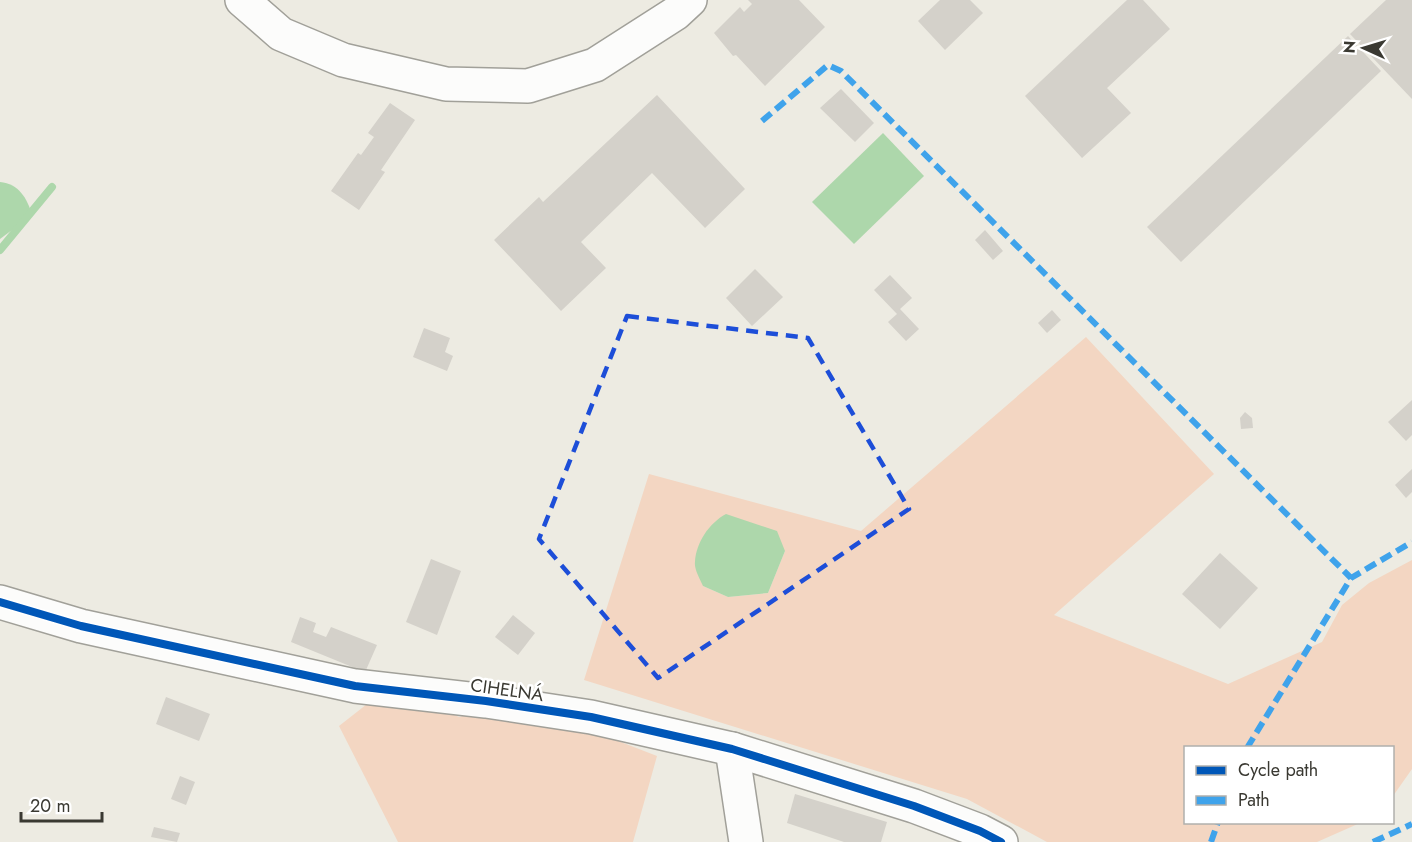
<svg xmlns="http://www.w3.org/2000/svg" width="1412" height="842" viewBox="0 0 1412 842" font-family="Jost,sans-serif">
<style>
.green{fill:#f3d6c2;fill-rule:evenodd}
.water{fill:#add7ab}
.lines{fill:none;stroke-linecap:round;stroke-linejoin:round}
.stream{stroke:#add7ab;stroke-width:8}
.building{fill:#d4d1ca}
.minor-casing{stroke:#a1a099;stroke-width:36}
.minor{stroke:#fcfcfb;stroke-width:33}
.quiet{stroke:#3fa3eb;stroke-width:6;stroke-dasharray:12 6;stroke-linecap:butt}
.cycleway-casing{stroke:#fff;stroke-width:11}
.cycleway{stroke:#0057b8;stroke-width:8}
.marked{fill:none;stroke:#1d4ed8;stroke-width:4.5;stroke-dasharray:12 8;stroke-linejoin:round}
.labels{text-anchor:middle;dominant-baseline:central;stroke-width:5;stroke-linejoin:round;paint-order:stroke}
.street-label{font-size:18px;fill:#3a3932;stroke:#fff}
</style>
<rect width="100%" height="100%" fill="#edebe2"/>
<g class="green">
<path d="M 1086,337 L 1214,474 L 1054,615 L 1228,684 L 1322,642 L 1342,605 L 1369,583 L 1412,560 L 1412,769 L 1393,796 L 1392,748 L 1186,748 L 1186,822 L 1360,823 L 1317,842 L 1047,842 L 967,799 L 584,680 L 649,474 L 861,531 ZM 785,551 L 768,593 L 728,597 L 703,586 Z"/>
<path d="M 376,697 L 437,706 L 459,717 L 493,708 L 564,720 L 657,756 L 633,842 L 398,842 L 339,726 Z"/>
</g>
<g class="water">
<path d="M 883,133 L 924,176 L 854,244 L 812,202 Z"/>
<path d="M 0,182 C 19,184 27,198 32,215 L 0,239 Z"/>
<path d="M 726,514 L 777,531 L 785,551 L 768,593 L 728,597 L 703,586 C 700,579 694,569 695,562 C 696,543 709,523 726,514 Z"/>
</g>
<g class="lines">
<path class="stream" d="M 0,250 L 52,187"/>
</g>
<g class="building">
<path d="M 748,0 L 799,0 L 825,27 L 765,86 L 736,55 L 733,56 L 714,33 L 740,7 L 744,12 L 752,4 Z"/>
<path d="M 940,0 L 970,0 L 983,13 L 945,50 L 918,21 Z"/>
<path d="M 1127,0 L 1143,0 L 1170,29 L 1107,88 L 1131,113 L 1082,158 L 1025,96 Z"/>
<path d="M 1386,0 L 1412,0 L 1412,99 L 1350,34 Z"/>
<path d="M 1348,36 L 1381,71 L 1181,262 L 1147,227 Z"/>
<path d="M 841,89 L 874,123 L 855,142 L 820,108 Z"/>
<path d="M 657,95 L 745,189 L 705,228 L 652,173 L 581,242 L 606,268 L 561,311 L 494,240 L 539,197 L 543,202 Z"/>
<path d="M 390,103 L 415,120 L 381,170 L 385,172 L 359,210 L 331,191 L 358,153 L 361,155 L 374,137 L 368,133 Z"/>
<path d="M 985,230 L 1003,251 L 993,260 L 975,240 Z"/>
<path d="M 755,269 L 783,297 L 752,326 L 726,298 Z"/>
<path d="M 890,275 L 912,298 L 900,309 L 919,329 L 906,341 L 888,322 L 897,314 L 874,290 Z"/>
<path d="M 1052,310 L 1061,320 L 1047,333 L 1038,323 Z"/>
<path d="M 424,328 L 450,338 L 445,352 L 453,356 L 447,371 L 413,357 Z"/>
<path d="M 1412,400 L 1412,435 L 1406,441 L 1388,422 Z"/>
<path d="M 1245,412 L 1252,418 L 1253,428 L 1241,429 L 1240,418 Z"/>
<path d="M 1412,469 L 1412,492 L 1406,498 L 1395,485 Z"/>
<path d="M 1220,553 L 1258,588 L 1220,629 L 1182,594 Z"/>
<path d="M 431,559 L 461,571 L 437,635 L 406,622 Z"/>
<path d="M 513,615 L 535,633 L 518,655 L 495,637 Z"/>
<path d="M 300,617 L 316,623 L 313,632 L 326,637 L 331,627 L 377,645 L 366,670 L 362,671 L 291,642 Z"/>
<path d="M 166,697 L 210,714 L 199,741 L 156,724 Z"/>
<path d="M 180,776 L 195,782 L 186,805 L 171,799 Z"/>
<path d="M 795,794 L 887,822 L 881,842 L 844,842 L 787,823 Z"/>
<path d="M 154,827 L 180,833 L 177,842 L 151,837 Z"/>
</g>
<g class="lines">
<defs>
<g id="minor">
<path d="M 242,0 L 281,34 L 343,60 L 446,84 L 528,86 L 595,65 L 676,13 L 690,0"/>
<path d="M 0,602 L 81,626 L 355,686 L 486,701 L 591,717 L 732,749 L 914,806 L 980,831 L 1001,842"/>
<path d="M 732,749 L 746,842"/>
</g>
</defs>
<use href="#minor" class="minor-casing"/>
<use href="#minor" class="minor"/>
<g class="quiet">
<path d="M 762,121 L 828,65 L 841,71 L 1351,578"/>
<path d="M 1247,748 L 1351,578 L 1412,542"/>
<path d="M 1211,842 L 1218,822"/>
<path d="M 1373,842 L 1412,824"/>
</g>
<defs>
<path id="cycleway" d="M 0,602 L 81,626 L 355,686 L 486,701 L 591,717 L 732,749 L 914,806 L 980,831 L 1001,842"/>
</defs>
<use href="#cycleway" class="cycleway-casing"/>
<use href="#cycleway" class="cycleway"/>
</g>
<path class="marked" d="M 627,316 L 808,338 L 909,509 L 658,678 L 539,539 Z"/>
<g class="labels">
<g class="street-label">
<text transform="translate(507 690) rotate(8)">CIHELNÁ</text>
</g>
</g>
<rect x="1184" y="746" width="210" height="78" fill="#ffffff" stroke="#b0b0ad" stroke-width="1.5"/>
<rect x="1196" y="766" width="30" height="9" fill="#0057b8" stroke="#b0b0ad" stroke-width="1.5"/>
<text x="1238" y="776" font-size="18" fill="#3a3932">Cycle path</text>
<rect x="1196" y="796" width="30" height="9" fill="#3fa3eb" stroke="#b0b0ad" stroke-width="1.5"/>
<text x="1238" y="806" font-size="18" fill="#3a3932">Path</text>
<g transform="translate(1364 48) rotate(274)" stroke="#ffffff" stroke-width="4.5" paint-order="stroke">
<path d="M0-4.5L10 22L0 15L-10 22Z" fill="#3a3932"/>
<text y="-9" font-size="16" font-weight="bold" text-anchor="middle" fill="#3a3932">N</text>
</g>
<path d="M21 812v9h81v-9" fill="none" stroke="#3a3932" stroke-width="3"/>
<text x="30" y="812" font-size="18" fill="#3a3932" stroke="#ffffff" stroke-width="4.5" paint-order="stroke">20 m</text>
</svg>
